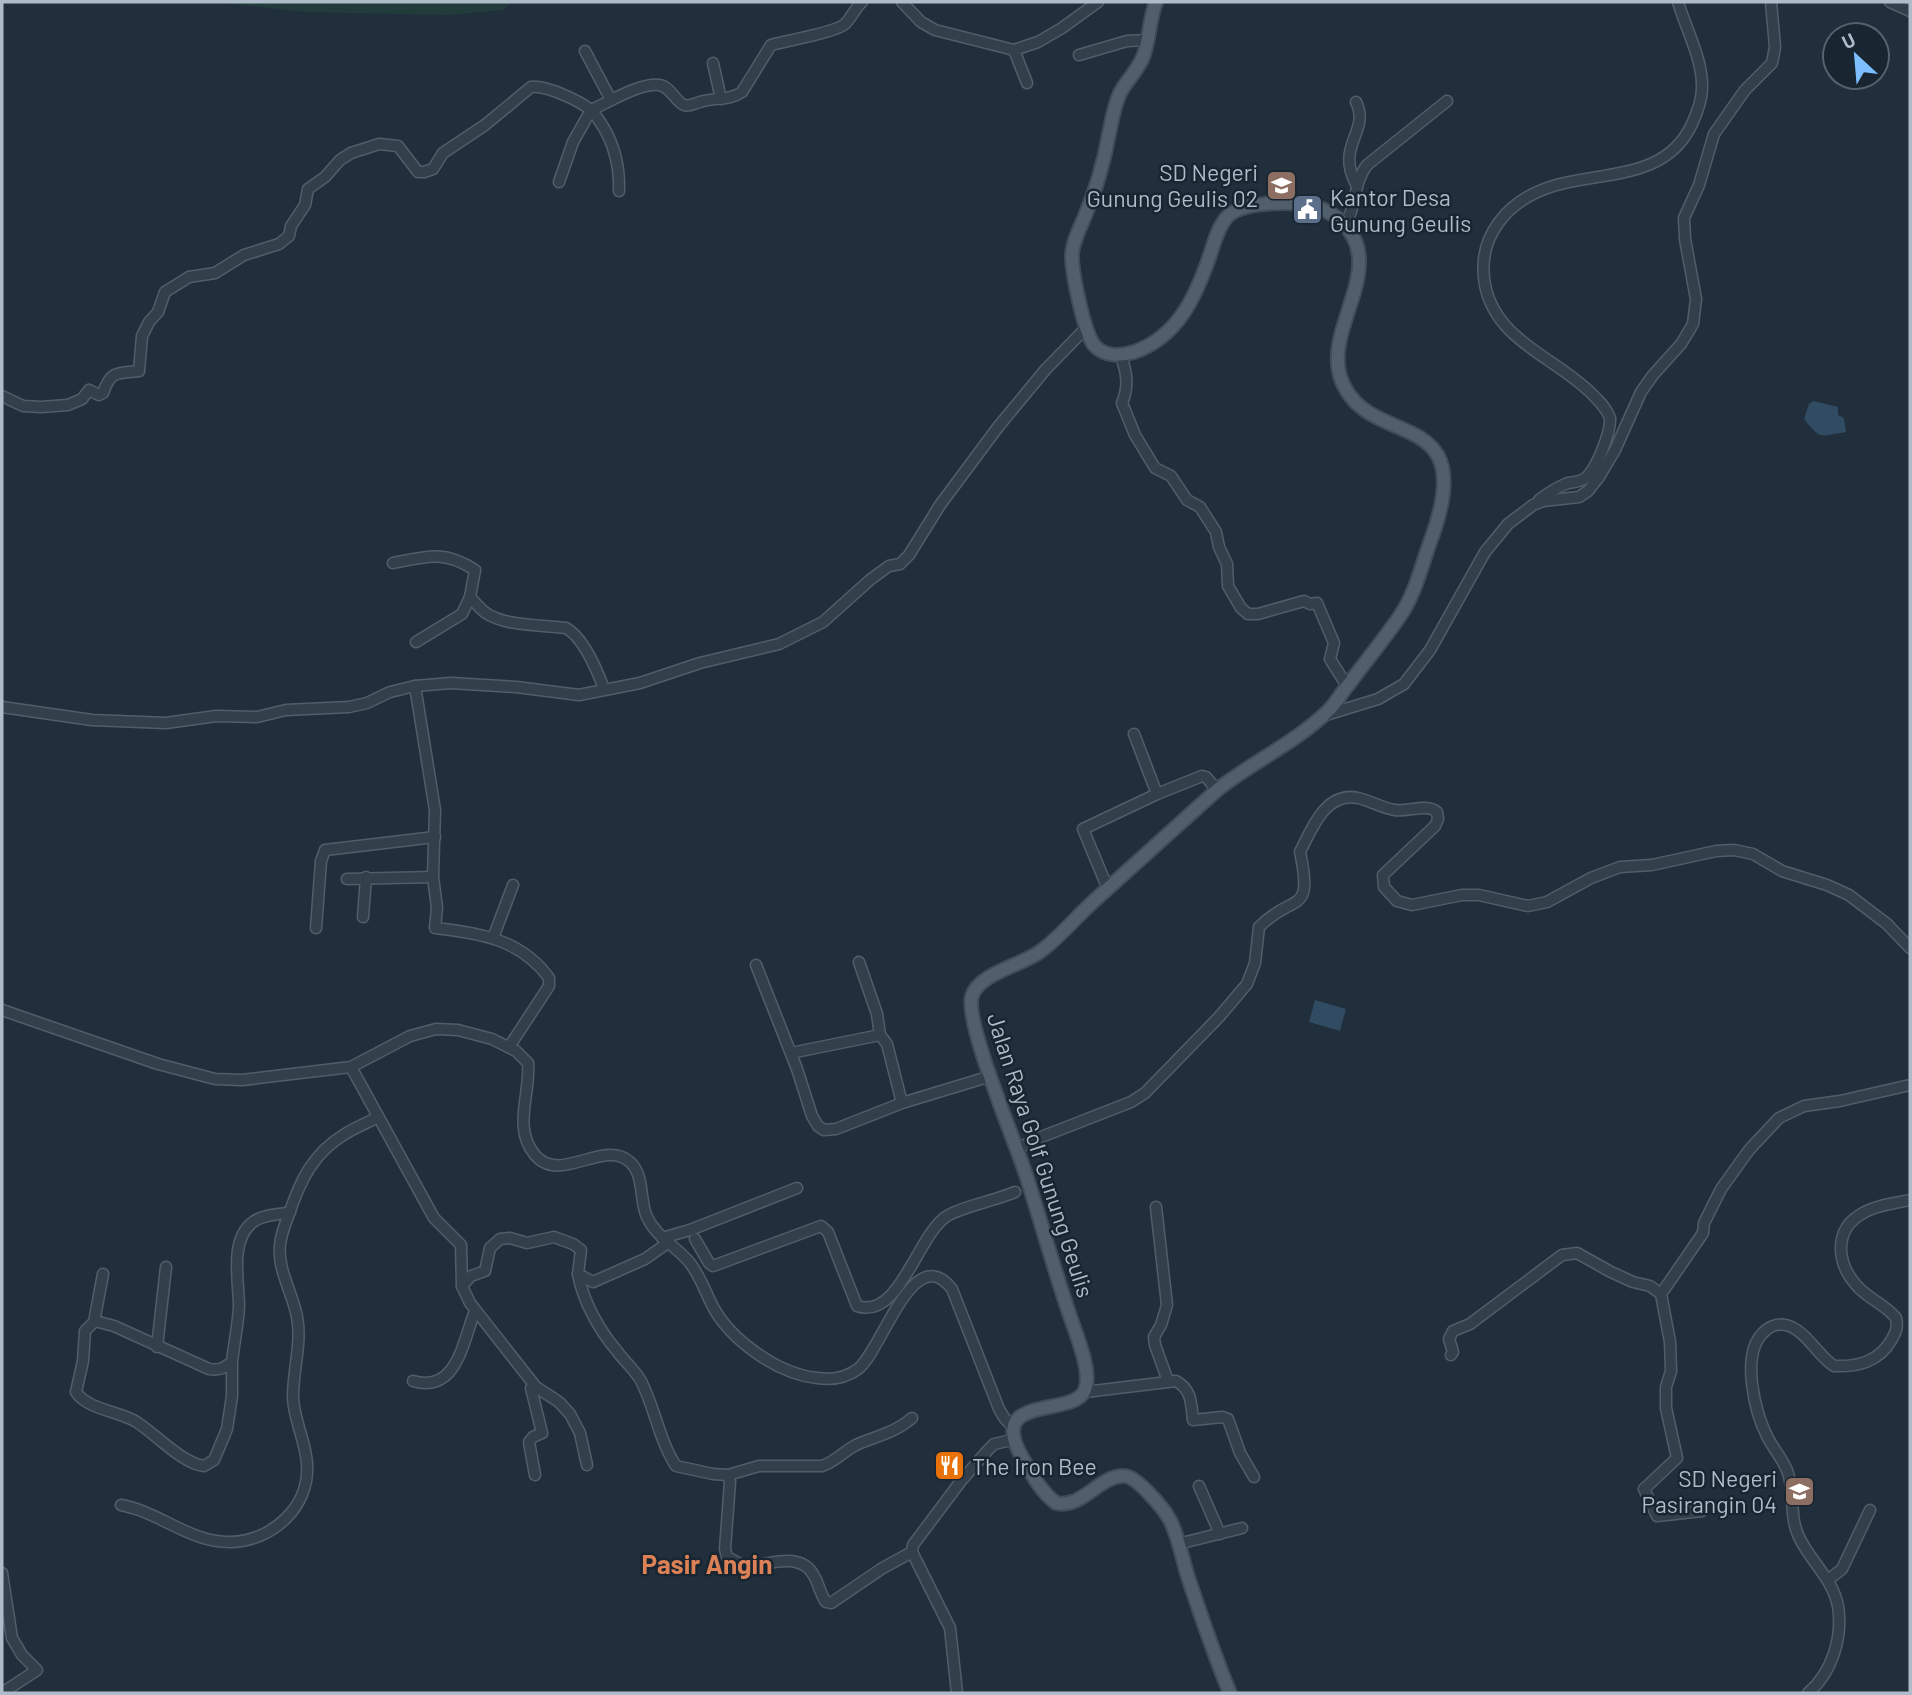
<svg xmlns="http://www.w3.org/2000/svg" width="1912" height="1695" viewBox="0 0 1912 1695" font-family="Barlow,sans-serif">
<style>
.green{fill:#223c3c}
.water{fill:#304b62}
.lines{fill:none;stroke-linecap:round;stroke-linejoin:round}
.minor-casing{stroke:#515e69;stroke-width:13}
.major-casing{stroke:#404c58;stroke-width:16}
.minor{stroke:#33404b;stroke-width:10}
.major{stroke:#515f6c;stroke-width:12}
.labels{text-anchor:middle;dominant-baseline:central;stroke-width:5;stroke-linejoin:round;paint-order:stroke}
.poi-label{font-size:23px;fill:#aebbc8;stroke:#192530;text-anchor:end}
.street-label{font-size:23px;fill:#aebbc8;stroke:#192530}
.quarter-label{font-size:26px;font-weight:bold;fill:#dc8055;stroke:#192530}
</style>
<rect width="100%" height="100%" fill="#202f3b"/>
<path class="green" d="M 215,2 L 512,2 L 503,10 L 449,15 L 305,12 Z"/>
<g class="water">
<path d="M 1814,401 L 1838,407 L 1838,415 L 1844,418 L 1846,432 C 1821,436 1821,441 1804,419 L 1809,404 Z"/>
<path d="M 1315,1000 L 1346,1009 L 1340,1031 L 1309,1022 Z"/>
</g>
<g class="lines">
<defs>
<g id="minor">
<path d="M 902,2 L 921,22 L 935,30 L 1014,50 L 1038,42 L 1062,28 L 1098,2"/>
<path d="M 1890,2 L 1910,11"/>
<path d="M 1014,50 L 1027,83"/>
<path d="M 585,51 L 611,100"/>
<path d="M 1079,55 L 1127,41 L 1148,40"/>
<path d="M 713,63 L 721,99"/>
<path d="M 1356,102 C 1371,132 1334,145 1357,186"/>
<path d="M 559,182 L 573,142 L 591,110 C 611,133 620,161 619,191"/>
<path d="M 1345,225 C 1357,207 1353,183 1367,165 L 1447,101"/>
<path d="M 1121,356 C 1127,373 1129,386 1122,403 L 1135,435 L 1155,468 L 1171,476 L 1187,500 L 1200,507 L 1216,532 L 1219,547 L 1227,564 L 1228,586 L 1241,608 L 1248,614 L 1258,614 L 1304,601 L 1310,604 L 1317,603 L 1334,643 L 1330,659 L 1347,686"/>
<path d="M 2,396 L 23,406 L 41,407 L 68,405 L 82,399 L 89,390 L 99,395 L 103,393 C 111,370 117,374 139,371 L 142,336 L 149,322 L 158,312 L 165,292 L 189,277 L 215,273 L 244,255 L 279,244 L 289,236 L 291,226 L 305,205 L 308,189 L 325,177 L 340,160 L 351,153 L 379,144 L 398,146 L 418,172 L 424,172 L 433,169 L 443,153 L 485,125 L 531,87 C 546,85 578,100 591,110 C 609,102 639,83 659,85 C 670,86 675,101 684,105 C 689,107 695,103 700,102 C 715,97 729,101 742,92 L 771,45 C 785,41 837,32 845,24 C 852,17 855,8 862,2"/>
<path d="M 1539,500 C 1548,493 1557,487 1568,483 C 1574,482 1579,482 1584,479 C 1596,471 1611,432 1610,418 C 1606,407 1598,400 1591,393 C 1555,357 1496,341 1485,285 C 1476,236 1508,200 1553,186 C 1604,171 1666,180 1692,124 C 1697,113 1702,101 1702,88 C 1703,60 1686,29 1678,2"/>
<path d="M 393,563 C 428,556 444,550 475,570 L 470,597 C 475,602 480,609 486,613 C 504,626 544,625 566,628 C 584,638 597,670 604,689"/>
<path d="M 416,642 L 462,614 L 470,597"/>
<path d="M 415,686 L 435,810 L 433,877 L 437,908 L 435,928 C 479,933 521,939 549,978 L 549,986 L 509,1047"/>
<path d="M 2,707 L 92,720 L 166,723 L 216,716 L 257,717 L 286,710 L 349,707 L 367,703 L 390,692 L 415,686 L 451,683 L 516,687 L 579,695 L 640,683 L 700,663 L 779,644 L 823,622 L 871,579 L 889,566 L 900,564 L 909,555 L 940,505 L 998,427 L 1046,369 L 1086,328"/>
<path d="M 1326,715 L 1378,699 L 1404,684 L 1430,650 L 1485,552 L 1508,524 L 1533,505 L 1543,501 L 1579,497 L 1588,491 L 1599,477 L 1615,450 L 1641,392 L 1653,375 L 1681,344 L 1693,324 L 1696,299 L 1685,239 L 1684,218 L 1699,185 L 1714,134 L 1745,90 L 1772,63 L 1775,47 L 1771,2"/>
<path d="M 1134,734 L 1157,794"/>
<path d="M 347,879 L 433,877"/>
<path d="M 1108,889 L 1083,829 L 1157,794 L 1202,776 L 1206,777 L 1217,790"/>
<path d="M 363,917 L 366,877"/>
<path d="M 316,928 L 321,861 L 325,850 L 435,837"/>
<path d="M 493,938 L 513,885"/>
<path d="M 859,962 L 877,1014 L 880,1035"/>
<path d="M 756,965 L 797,1069 L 812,1116 L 818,1126 L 824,1130 L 836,1129 L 902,1103 L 991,1076"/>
<path d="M 2,1010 L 158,1064 L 215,1079 L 242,1080 L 351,1067 L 410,1036 L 436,1029 L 458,1030 L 492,1039 L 516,1051 L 528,1063 C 531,1093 512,1128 535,1155 C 560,1185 604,1138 630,1162 C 645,1176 639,1200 647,1217 C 656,1237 677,1247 690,1263 C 700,1276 705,1291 712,1305 C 730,1340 778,1374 817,1378 C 831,1380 846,1378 858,1369 C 882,1351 913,1239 952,1289 L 999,1409 L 1005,1419 L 1013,1427"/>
<path d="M 791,1053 L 880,1035 L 887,1044 L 902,1103"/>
<path d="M 351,1067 L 434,1218 L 461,1245 L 462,1286 L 470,1303 L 536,1387 L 559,1402 L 570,1414 L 580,1433 L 587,1465"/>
<path d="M 1017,1149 L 1036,1139 L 1131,1102 L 1145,1093 L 1219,1017 L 1247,984 L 1255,963 L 1259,927 C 1293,892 1314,917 1300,852 C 1312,828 1326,791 1358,798 C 1371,801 1382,808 1395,810 C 1408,812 1427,803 1437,812 L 1438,819 L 1435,826 L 1383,875 L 1384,887 L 1397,901 L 1412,905 L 1462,895 L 1479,895 L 1528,906 L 1547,902 L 1591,878 L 1620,867 L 1652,865 L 1716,851 L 1734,850 L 1753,854 L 1782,871 L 1827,885 L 1849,895 L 1887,924 L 1910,948"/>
<path d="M 1156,1207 L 1167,1305 L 1161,1325 L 1154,1337 L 1155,1345 L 1168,1381"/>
<path d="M 662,1238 L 690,1230 L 797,1188"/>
<path d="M 695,1239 L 709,1263 L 713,1266 L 821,1226 L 828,1232 L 857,1306 C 900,1320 917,1235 947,1216 C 961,1207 997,1200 1015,1192"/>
<path d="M 578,1274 C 583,1301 599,1330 617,1351 C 624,1361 635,1370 641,1381 C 655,1408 659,1440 676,1466 L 713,1474 L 728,1475 L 759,1466 L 822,1466 C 835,1462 844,1451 856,1445 C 876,1436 895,1433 912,1418"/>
<path d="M 462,1286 L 471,1276 L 485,1271 L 490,1248 L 500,1239 L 510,1238 L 527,1243 L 554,1237 L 573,1244 L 581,1250 L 578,1274 L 593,1282 L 645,1259 L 669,1242"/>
<path d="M 1661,1294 L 1703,1233 L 1704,1223 L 1721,1189 L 1749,1150 L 1779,1118 L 1804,1106 L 1840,1101 L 1910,1085"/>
<path d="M 94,1322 L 103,1274"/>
<path d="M 157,1347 L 166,1267"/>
<path d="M 1451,1355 L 1453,1352 L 1449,1339 L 1453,1331 L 1470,1324 L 1562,1255 L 1577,1253 L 1611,1272 L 1633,1282 L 1650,1286 L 1661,1294 L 1670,1342 L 1671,1371 L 1666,1387 L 1666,1408 L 1677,1458 L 1644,1489 L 1657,1516 L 1702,1511"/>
<path d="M 232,1362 L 232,1396 L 227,1429 L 214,1460 L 204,1466 C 181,1463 155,1433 135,1421 C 117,1411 87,1409 76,1392 L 83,1361 L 85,1331 L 95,1321 L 114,1326 L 209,1369 C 219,1371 224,1368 232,1362 C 234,1343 238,1325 239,1307 C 239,1281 229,1240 253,1222 C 264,1214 278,1215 290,1212"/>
<path d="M 413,1381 C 457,1394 463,1341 475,1311"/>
<path d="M 534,1385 L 531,1388 L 542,1433 L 533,1437 L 529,1442 L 535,1475"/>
<path d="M 1085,1392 L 1176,1381 C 1192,1390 1191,1403 1193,1420 L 1222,1417 L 1228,1419 L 1240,1453 L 1254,1477"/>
<path d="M 728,1475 L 730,1482 L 725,1549 L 727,1557 L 746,1567 C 766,1565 801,1550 814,1576 C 819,1584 820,1594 826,1602 L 831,1603 L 881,1569 L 912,1552 L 913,1545 L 961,1481 L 988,1450 L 994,1444 L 1012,1440"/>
<path d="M 1199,1486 L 1220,1534"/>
<path d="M 121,1505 C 160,1512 190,1543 231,1542 C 272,1541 310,1507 307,1464 C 306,1442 293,1418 293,1396 C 293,1370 302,1343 297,1317 C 293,1294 277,1269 280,1245 C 281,1234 285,1224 289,1214 C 300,1181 313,1153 345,1134 C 356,1127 367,1123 378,1117"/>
<path d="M 1178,1544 L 1242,1528"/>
<path d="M 912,1552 L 950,1628 L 957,1693"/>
<path d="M 2,1573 L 12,1638 L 22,1655 L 37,1670 L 2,1693"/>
<path d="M 1828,1580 L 1842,1569 L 1870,1510"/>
<path d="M 1808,1693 C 1832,1673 1843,1637 1838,1606 C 1833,1579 1810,1561 1799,1537 C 1789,1517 1795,1494 1788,1473 C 1784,1460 1773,1449 1767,1436 C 1755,1413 1741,1356 1762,1334 C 1768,1327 1777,1323 1786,1325 C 1806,1330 1817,1355 1834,1366 C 1858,1367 1879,1362 1892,1339 C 1896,1332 1898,1327 1896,1318 C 1886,1305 1869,1299 1858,1287 C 1837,1265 1832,1230 1863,1213 C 1877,1205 1895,1203 1910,1200"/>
</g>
<path id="major" d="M 1156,2 C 1149,20 1150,39 1143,57 C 1138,70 1127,80 1120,93 C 1114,106 1112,120 1109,134 C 1104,161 1096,190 1085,216 C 1080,228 1072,243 1072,256 C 1072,274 1084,332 1094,345 C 1104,357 1121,356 1134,352 C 1178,337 1196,296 1210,255 C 1214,243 1218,227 1227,217 C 1241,202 1284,202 1303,204 C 1316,205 1331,212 1341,221 C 1389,265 1325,326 1340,376 C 1364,453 1481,400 1432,537 C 1422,563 1416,593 1400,616 C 1384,639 1366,661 1349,684 C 1341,693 1336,704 1327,712 C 1296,742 1251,763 1217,790 C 1176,827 1136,863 1095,900 C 1077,916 1061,936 1041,951 C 1023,965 979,973 972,996 C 964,1021 1015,1141 1025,1172 C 1041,1221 1054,1270 1071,1319 C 1077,1336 1092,1373 1085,1390 C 1074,1418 985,1393 1022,1457 C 1031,1473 1041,1492 1056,1503 C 1082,1509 1100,1475 1124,1476 C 1137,1476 1164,1509 1170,1520 C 1179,1538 1182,1558 1188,1577 C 1201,1616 1214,1655 1230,1693"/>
</defs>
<use href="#minor" class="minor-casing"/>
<use href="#major" class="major-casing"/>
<use href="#minor" class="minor"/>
<use href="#major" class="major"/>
</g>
<defs>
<symbol id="school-square" viewBox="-11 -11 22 22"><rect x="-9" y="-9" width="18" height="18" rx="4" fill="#8d6e63" stroke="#192530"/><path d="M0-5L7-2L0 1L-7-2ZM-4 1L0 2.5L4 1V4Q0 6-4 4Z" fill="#fff"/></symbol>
<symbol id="civic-square" viewBox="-11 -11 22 22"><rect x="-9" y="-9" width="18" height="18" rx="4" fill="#5c6f8a" stroke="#192530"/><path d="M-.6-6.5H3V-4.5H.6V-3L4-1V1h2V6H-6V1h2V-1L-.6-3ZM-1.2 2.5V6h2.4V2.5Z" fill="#fff"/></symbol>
<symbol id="restaurant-square" viewBox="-11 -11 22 22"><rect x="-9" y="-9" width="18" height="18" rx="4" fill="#e8710a" stroke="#192530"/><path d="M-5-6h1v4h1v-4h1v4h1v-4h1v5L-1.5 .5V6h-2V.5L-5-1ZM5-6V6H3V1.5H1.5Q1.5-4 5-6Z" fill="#fff"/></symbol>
</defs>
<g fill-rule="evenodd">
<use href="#school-square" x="1264" y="168" width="35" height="35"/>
<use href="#civic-square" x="1290" y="192" width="35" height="35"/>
<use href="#restaurant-square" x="932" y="1448" width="35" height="35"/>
<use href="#school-square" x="1782" y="1474" width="35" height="35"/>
</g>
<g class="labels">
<g class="poi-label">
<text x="1258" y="172">SD Negeri<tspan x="1258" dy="26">Gunung Geulis 02</tspan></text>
<text x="1330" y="197" text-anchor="start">Kantor Desa<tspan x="1330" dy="26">Gunung Geulis</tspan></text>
<text x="972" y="1466" text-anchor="start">The Iron Bee</text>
<text x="1777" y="1478">SD Negeri<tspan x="1777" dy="26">Pasirangin 04</tspan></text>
</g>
<g class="street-label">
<text transform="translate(1041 1155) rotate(72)">Jalan Raya Golf Gunung Geulis</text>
</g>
<g class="quarter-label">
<text x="707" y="1563">Pasir Angin</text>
</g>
</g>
<rect width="1912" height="1695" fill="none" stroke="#aebbc8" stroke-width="7"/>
<g transform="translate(1856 56) rotate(334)"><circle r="33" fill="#192530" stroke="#55616d" stroke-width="2"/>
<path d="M0-5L12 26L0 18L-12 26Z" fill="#7cbeff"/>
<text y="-10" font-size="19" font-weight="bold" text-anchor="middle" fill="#aebbc8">U</text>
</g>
</svg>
